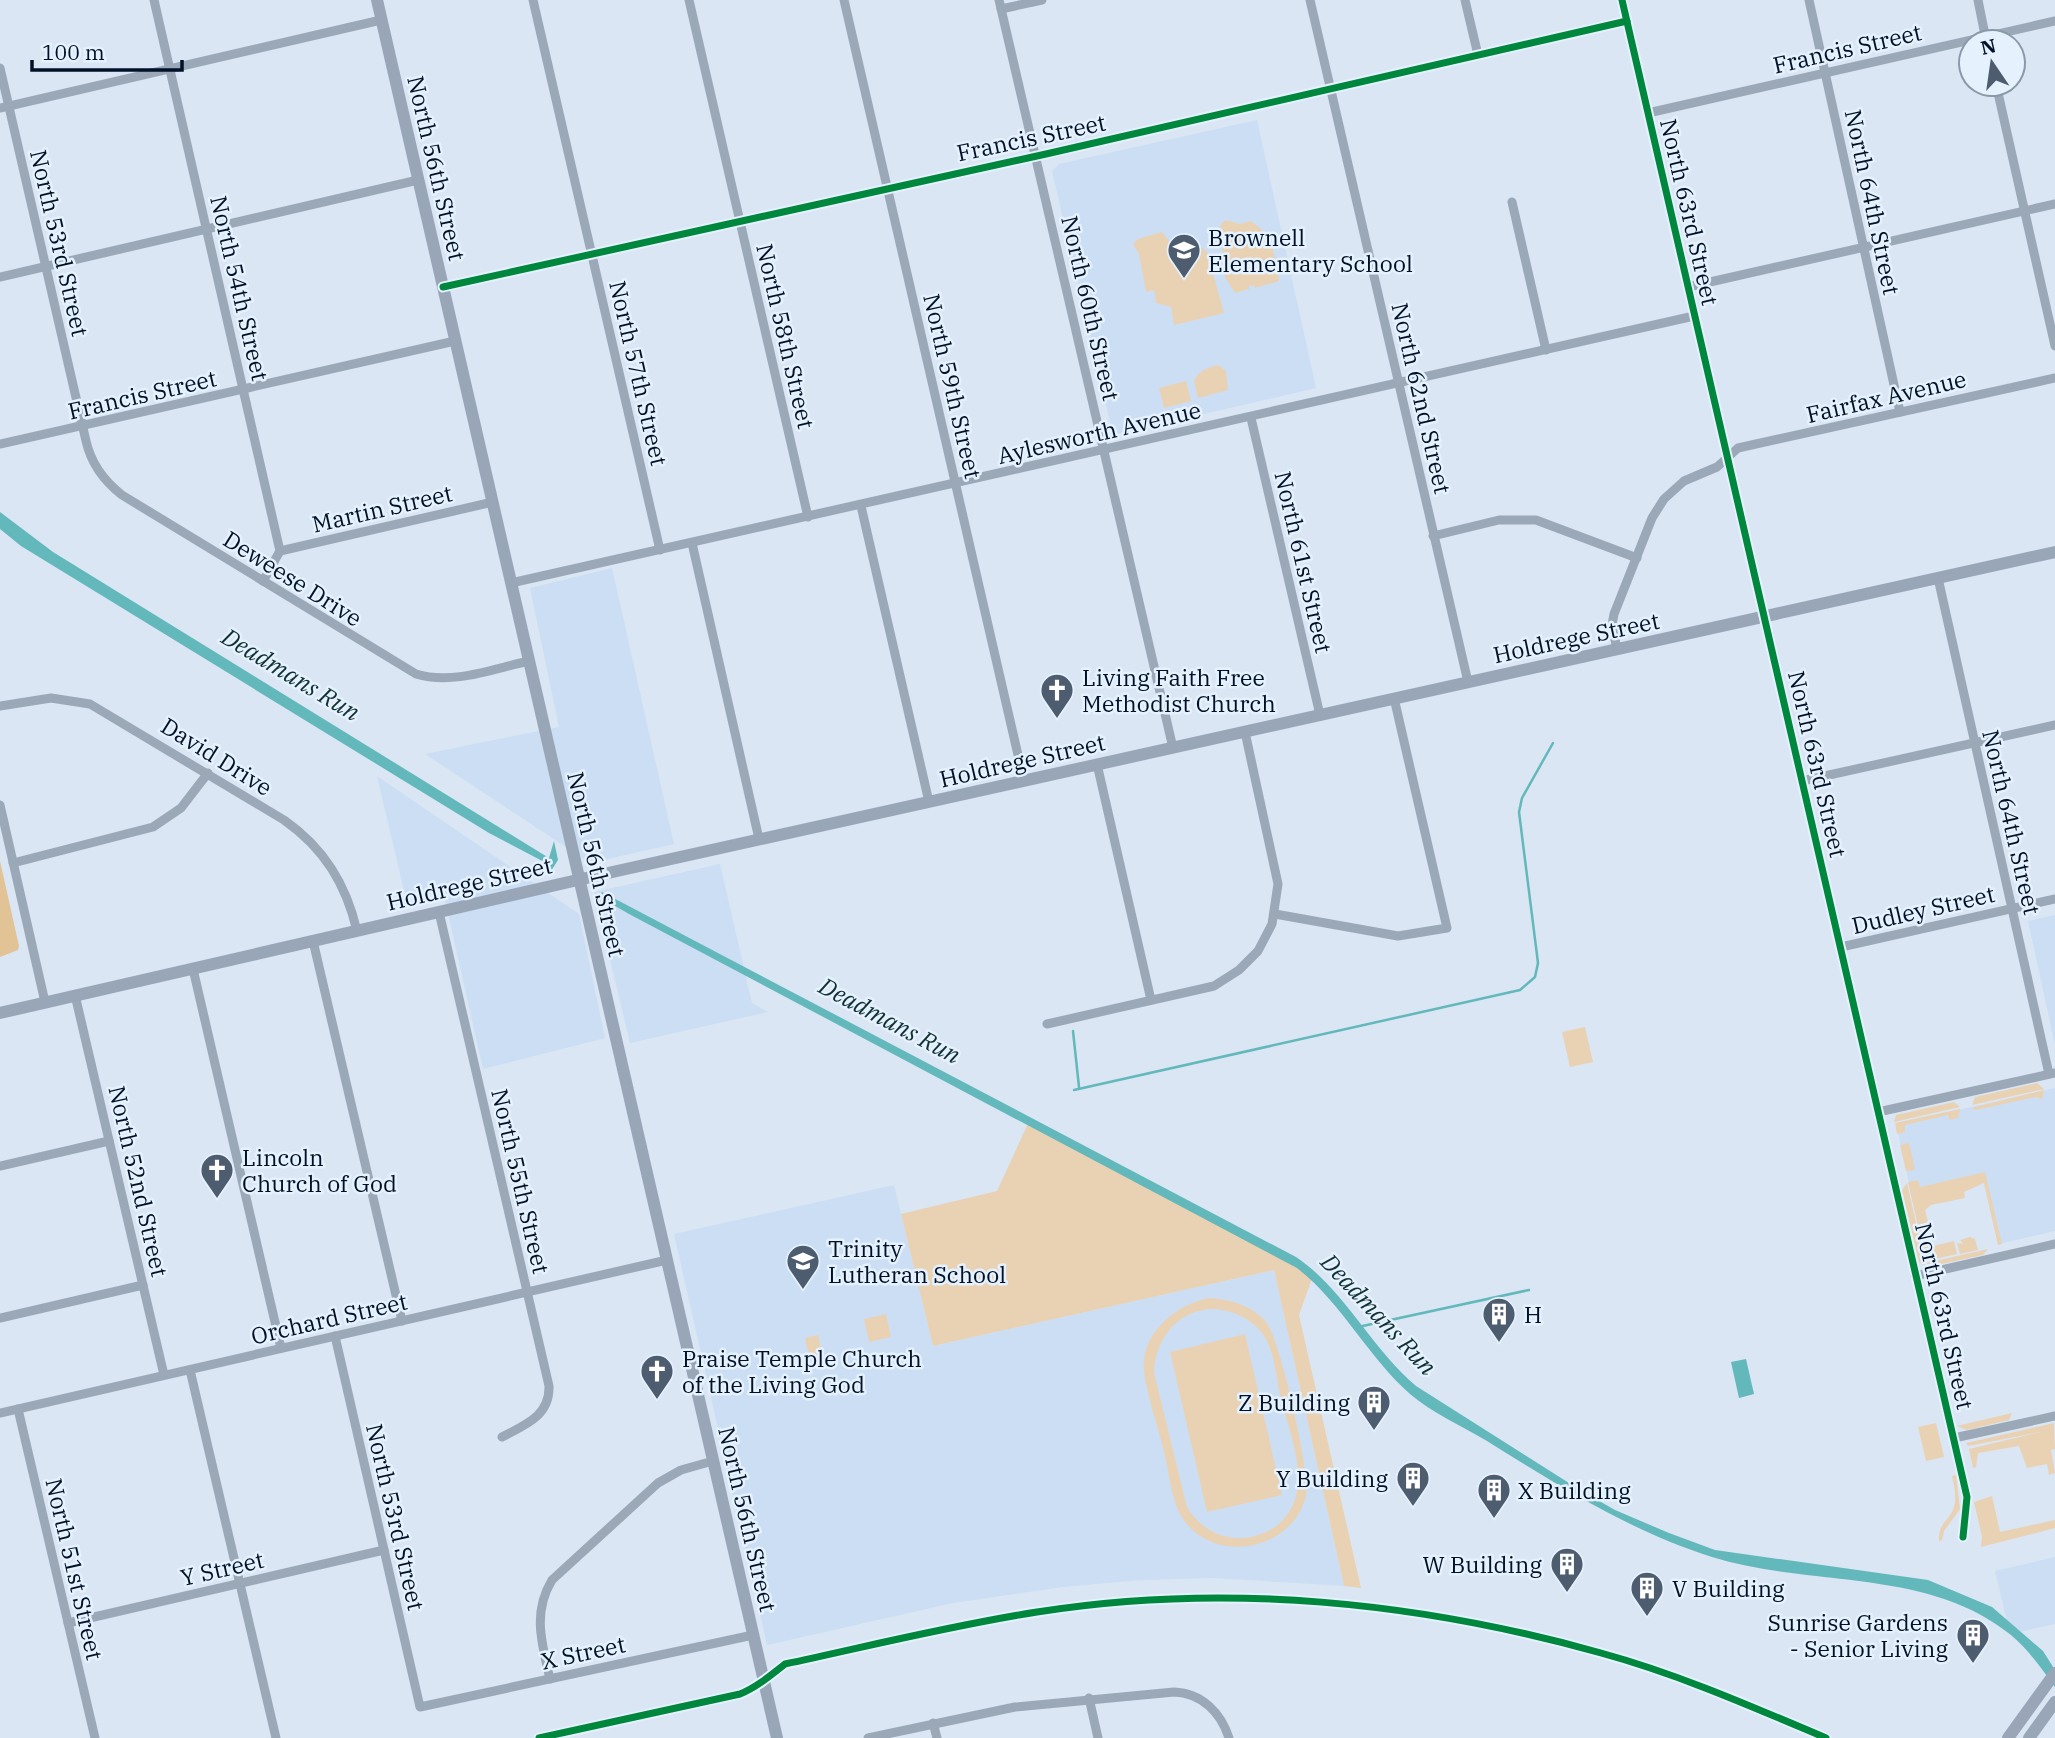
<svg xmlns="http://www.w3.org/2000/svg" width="2055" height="1738" viewBox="0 0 2055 1738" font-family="'IBM Plex Serif',serif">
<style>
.built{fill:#ccdef3}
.green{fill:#e9d2b4;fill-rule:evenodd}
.forest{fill:#e2c395}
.water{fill:#62b8ba}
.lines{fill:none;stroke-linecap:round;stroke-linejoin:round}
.stream{stroke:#62b8ba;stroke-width:2.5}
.street{stroke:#9ba8b7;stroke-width:9}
.secondary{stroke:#99a6b8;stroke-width:12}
.cycleway-casing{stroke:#e6f1fe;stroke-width:11}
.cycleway{stroke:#00873e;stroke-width:7}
.labels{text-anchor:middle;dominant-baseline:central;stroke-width:5;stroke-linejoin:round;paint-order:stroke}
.street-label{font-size:23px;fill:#011228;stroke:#e6f1fe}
.poi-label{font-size:23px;fill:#011228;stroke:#e6f1fe;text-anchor:start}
.water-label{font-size:24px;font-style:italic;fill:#0f3131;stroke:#e6f1fe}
</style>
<rect width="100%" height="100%" fill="#dae6f4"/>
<g class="built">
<path d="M 1257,120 L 1316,388 L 1113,435 L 1052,171 L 1059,164 Z"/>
<path d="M 612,568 L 674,844 L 590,863 L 425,754 L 559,727 L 530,588 Z"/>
<path d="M 377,776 L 579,914 L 605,1038 L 483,1069 L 442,887 L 405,895 Z"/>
<path d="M 720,864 L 752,1003 L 768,1012 L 630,1043 L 594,892 Z"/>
<path d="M 2055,915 L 2055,1045 L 2028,921 Z"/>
<path d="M 2055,1088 L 2055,1231 L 1998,1244 L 1982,1175 L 1911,1191 L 1896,1124 Z"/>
<path d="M 894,1185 L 933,1346 L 1274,1270 L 1344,1586 L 1214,1578 L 1141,1580 L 1063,1587 L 953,1603 L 767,1645 L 674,1234 Z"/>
<path d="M 2055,1557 L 2055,1624 L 2010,1634 L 1995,1571 Z"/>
</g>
<g class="green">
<path d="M 1225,220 L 1240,224 L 1250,221 C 1274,235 1275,256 1279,281 L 1255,288 L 1254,285 L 1249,286 L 1249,289 L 1235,293 L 1225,277 L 1220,226 Z"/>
<path d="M 1162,232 L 1173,246 L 1197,244 L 1207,252 L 1224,313 L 1174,325 L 1171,307 L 1156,303 L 1154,290 L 1146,292 L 1139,254 L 1133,244 L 1138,239 Z"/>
<path d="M 1218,365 L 1226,371 L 1228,390 L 1198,398 L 1194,381 C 1199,370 1207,368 1218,365 Z"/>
<path d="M 1186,381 L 1191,401 L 1164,408 L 1159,388 Z"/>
<path d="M 1585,1027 L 1593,1062 L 1570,1067 L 1562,1032 Z"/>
<path d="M 2037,1083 L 2044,1089 L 1972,1105 L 1975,1097 Z"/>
<path d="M 2044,1090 L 2042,1099 L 2035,1097 L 1976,1110 L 1971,1108 Z"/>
<path d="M 1954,1102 L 1960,1107 L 1894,1122 L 1896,1115 Z"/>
<path d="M 1960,1109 L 1958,1118 L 1949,1120 L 1948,1115 L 1905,1125 L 1905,1132 L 1897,1134 L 1895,1123 Z"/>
<path d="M 1030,1119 L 1314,1273 L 1299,1315 L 1361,1588 L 1344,1586 L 1274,1270 L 933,1346 L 901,1214 L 997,1191 Z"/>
<path d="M 1909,1143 L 1915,1170 L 1906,1171 L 1900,1145 Z"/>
<path d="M 1985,1172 L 2002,1244 L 1998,1245 L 1984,1183 L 1964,1192 L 1965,1198 L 1931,1205 L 1925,1210 L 1928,1222 L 1924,1224 L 1929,1247 L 1954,1241 L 1957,1254 L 1926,1261 L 1908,1182 L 1918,1180 L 1920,1187 Z"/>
<path d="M 1907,1183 L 1925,1263 L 1925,1266 L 1919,1262 L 1902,1190 Z"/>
<path d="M 1970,1237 L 1975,1239 L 1978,1250 L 1960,1254 L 1957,1243 L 1963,1244 L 1960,1240 Z"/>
<path d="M 1988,1249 L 1983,1255 L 1928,1267 L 1927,1263 Z"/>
<path d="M 1209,1298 C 1230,1299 1253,1306 1266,1322 C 1280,1338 1311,1475 1306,1496 C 1293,1550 1215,1566 1183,1519 C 1171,1501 1169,1470 1163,1448 C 1157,1423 1147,1396 1144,1371 C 1140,1333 1177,1304 1209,1298 ZM 1216,1309 C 1234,1311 1250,1318 1262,1333 C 1275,1350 1276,1378 1281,1399 C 1291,1439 1315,1491 1279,1524 C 1267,1534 1249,1539 1234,1538 C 1214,1536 1197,1524 1187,1507 L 1154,1373 C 1155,1338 1179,1308 1216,1309 Z"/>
<path d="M 886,1314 L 891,1337 L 869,1342 L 864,1319 Z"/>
<path d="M 1245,1334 L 1282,1495 L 1207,1512 L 1170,1352 Z"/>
<path d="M 818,1335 L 822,1354 L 810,1360 L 805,1338 Z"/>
<path d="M 2012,1413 L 2009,1420 L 1967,1430 L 1957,1426 Z"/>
<path d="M 1936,1423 L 1944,1457 L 1926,1461 L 1918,1427 Z"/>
<path d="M 2054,1423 L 2055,1449 L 2051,1450 L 2055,1473 L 2049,1475 L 2047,1464 L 2027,1468 L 2019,1446 L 1978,1453 L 1976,1467 L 1973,1468 L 1969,1449 L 2040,1432 L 1968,1446 L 1966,1443 Z"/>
<path d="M 1956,1475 L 1960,1509 L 1944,1531 L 1942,1540 L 1939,1541 C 1938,1512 1964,1524 1952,1476 Z"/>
<path d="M 1992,1496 L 2000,1532 L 2055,1520 L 2055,1528 L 1981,1547 L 1982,1537 L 1974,1502 Z"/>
</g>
<path class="forest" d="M 0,861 L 19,946 L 18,950 L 0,957 Z"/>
<g class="water">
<path d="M 0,512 L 53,552 L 549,858 L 554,841 L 558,860 L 551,871 L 546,872 L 548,864 L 489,833 L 21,546 L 0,529 Z"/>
<path d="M 602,892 L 1296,1257 C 1344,1289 1371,1348 1416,1386 L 1580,1490 L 1615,1510 L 1669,1533 L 1715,1550 L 1928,1580 L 1992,1607 L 2043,1651 L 2055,1670 L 2055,1687 C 2042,1669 2028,1649 2011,1635 C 1927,1567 1811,1588 1712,1557 C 1630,1531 1559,1486 1487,1441 C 1462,1426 1432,1413 1410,1394 C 1367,1356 1342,1303 1297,1268 L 629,914 L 598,896 Z"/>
<path d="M 1746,1359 L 1754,1394 L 1739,1398 L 1731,1362 Z"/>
</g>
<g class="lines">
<g class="stream">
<path d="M 1073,1031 L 1079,1087"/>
<path d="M 1074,1090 L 1520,990 L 1535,977 L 1538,963 L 1519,812 L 1522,798 L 1553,743"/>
<path d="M 1358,1327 L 1529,1290"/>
</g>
<g class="street">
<path d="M 154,0 L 280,551 L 263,581"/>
<path d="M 533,0 L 660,550"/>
<path d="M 689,0 L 808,517"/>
<path d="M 844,0 L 1024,781"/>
<path d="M 999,0 L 1173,748"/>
<path d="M 1310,0 L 1468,682"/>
<path d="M 1465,0 L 1478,55"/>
<path d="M 1622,0 L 1967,1497 L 1963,1537"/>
<path d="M 1809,0 L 1900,412"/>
<path d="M 1978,0 L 1986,40"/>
<path d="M 1001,9 L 1042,0"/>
<path d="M 0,68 L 86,441 C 91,463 104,481 122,495 L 416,674 C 453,685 492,669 529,661"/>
<path d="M 1996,84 L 2055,346"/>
<path d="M 0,108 L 381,20"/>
<path d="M 1648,113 L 2055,21"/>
<path d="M 1512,202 L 1546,350"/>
<path d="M 0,277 L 418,180"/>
<path d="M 443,287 L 1046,154 L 1627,21"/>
<path d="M 1688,287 L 2055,204"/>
<path d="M 1251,418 L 1320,715"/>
<path d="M 0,444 L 455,341"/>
<path d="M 861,506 L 929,802"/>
<path d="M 1433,536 L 1499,520 L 1536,520 L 1637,558"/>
<path d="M 692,543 L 759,839"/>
<path d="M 280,551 L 493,502"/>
<path d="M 1938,578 L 2049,1074"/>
<path d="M 511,583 L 1694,316"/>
<path d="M 1617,649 L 1612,625 L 1614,614 L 1652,518 L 1664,499 L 1684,481 L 1717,467 L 1738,448 L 2055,378"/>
<path d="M 0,706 L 51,698 L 90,704 L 284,820 C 324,848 346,884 357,931"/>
<path d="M 1097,764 L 1151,1000"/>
<path d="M 1802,781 L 2055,725"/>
<path d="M 0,805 L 45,1002"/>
<path d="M 13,863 L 153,827 L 181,808 L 208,773"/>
<path d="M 439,912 L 549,1386 C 550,1416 525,1425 502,1437"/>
<path d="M 1275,914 L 1398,936 L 1447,928 L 1394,698"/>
<path d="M 313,941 L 402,1321"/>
<path d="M 1841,947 L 2055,899"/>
<path d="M 193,969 L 281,1348"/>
<path d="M 75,995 L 164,1375"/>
<path d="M 1047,1024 L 1214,986 L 1239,970 L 1258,951 L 1272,924 L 1278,884 L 1245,732"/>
<path d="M 1878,1112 L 2055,1073"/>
<path d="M 0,1166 L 109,1141"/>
<path d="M 1915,1276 L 2055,1244"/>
<path d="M 0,1318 L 143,1285"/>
<path d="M 335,1336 L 420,1707 L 753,1635"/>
<path d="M 190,1370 L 276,1738"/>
<path d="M 18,1409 L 95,1738"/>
<path d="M 0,1413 L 667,1260"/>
<path d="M 1954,1438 L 2055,1416"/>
<path d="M 68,1623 L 384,1550"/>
<path d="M 550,1679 C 542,1644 532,1613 552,1580 L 658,1483 L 681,1470 L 713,1461"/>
<path d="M 1089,1698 L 1098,1738"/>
<path d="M 933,1723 L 937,1738"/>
<path d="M 868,1738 L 1015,1707 L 1174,1692 C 1202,1693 1221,1713 1229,1738"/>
</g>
<g class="secondary">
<path d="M 377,0 L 777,1738"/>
<path d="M 0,1013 L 608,873 L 2055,552"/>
<path d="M 2008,1738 L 2055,1673"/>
<path d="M 2029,1738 L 2055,1702"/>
</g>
<defs>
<g id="cycleway">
<path d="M 1622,0 L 1967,1497 L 1963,1537"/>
<path d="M 443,287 L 1046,154 L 1627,21"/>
<path d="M 539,1738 L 740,1694 C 757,1687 771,1675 785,1664 C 869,1646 953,1625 1037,1612 C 1225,1582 1419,1602 1601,1653 C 1678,1674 1753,1707 1826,1738"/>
</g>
</defs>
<use href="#cycleway" class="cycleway-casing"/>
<use href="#cycleway" class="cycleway"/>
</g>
<defs>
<symbol id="school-pin" viewBox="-11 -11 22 30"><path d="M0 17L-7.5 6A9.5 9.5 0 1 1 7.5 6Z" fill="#4d5c6f" stroke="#e6f1fe"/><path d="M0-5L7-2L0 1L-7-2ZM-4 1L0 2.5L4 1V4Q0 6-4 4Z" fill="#fff"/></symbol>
<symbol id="church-pin" viewBox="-11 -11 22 30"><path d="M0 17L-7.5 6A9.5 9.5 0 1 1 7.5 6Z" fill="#4d5c6f" stroke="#e6f1fe"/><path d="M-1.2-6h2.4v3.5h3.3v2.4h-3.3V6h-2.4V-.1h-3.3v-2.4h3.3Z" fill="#fff"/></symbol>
<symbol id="building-pin" viewBox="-11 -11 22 30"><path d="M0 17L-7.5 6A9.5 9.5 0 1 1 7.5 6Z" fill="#4d5c6f" stroke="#e6f1fe"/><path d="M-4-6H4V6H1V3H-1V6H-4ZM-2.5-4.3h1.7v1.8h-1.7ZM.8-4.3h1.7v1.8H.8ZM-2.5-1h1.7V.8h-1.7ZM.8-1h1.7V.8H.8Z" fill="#fff"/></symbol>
</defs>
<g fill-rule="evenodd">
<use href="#school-pin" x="1165" y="231" width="38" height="52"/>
<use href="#church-pin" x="1038" y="671" width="38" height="52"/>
<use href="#church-pin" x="198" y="1151" width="38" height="52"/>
<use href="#school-pin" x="784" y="1242" width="38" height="52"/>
<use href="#building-pin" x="1480" y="1295" width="38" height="52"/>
<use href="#church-pin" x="638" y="1352" width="38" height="52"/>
<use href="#building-pin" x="1355" y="1383" width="38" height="52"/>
<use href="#building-pin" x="1394" y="1459" width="38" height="52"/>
<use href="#building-pin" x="1475" y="1471" width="38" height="52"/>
<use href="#building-pin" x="1548" y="1545" width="38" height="52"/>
<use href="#building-pin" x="1628" y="1569" width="38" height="52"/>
<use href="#building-pin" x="1954" y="1616" width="38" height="52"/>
</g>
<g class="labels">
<g class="street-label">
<text transform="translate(1847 48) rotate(-13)">Francis Street</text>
<text transform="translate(1031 137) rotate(-12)">Francis Street</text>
<text transform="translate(437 168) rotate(77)">North 56th Street</text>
<text transform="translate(1873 202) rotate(78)">North 64th Street</text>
<text transform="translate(1690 212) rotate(77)">North 63rd Street</text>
<text transform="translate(60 243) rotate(77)">North 53rd Street</text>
<text transform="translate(240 288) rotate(77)">North 54th Street</text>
<text transform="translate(1091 308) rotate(77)">North 60th Street</text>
<text transform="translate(786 336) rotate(77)">North 58th Street</text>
<text transform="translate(639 373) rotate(77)">North 57th Street</text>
<text transform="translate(953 386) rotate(77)">North 59th Street</text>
<text transform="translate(142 394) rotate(-13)">Francis Street</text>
<text transform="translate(1886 396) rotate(-13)">Fairfax Avenue</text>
<text transform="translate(1422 398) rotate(77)">North 62nd Street</text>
<text transform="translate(1099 432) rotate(-13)">Aylesworth Avenue</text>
<text transform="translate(382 508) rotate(-13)">Martin Street</text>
<text transform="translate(1304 562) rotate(77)">North 61st Street</text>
<text transform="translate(293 578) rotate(32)">Deweese Drive</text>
<text transform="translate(1576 637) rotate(-12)">Holdrege Street</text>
<text transform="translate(217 756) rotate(32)">David Drive</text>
<text transform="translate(1022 760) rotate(-13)">Holdrege Street</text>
<text transform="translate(1818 764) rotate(77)">North 63rd Street</text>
<text transform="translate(2012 822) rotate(77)">North 64th Street</text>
<text transform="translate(597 864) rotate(77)">North 56th Street</text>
<text transform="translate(469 883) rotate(-13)">Holdrege Street</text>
<text transform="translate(1923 909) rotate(-13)">Dudley Street</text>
<text transform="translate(139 1181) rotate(77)">North 52nd Street</text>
<text transform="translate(521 1181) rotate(77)">North 55th Street</text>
<text transform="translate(1945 1316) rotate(77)">North 63rd Street</text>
<text transform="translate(329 1318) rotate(-13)">Orchard Street</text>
<text transform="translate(396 1517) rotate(77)">North 53rd Street</text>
<text transform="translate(748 1519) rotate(77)">North 56th Street</text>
<text transform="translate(222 1568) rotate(-13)">Y Street</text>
<text transform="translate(75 1569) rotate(77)">North 51st Street</text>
<text transform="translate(583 1652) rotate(-12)">X Street</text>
</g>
<g class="poi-label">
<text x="1208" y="237">Brownell<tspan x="1208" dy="26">Elementary School</tspan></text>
<text x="1082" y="677">Living Faith Free<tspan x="1082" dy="26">Methodist Church</tspan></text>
<text x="242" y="1157">Lincoln<tspan x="242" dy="26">Church of God</tspan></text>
<text x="828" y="1248">Trinity<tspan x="828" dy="26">Lutheran School</tspan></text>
<text x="1524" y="1314">H</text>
<text x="682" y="1358">Praise Temple Church<tspan x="682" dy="26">of the Living God</tspan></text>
<text x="1350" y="1402" text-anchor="end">Z Building</text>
<text x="1388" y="1478" text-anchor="end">Y Building</text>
<text x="1518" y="1490">X Building</text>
<text x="1542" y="1564" text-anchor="end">W Building</text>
<text x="1672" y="1588">V Building</text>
<text x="1948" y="1622" text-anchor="end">Sunrise Gardens<tspan x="1948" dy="26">- Senior Living</tspan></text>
</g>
<g class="water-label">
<text transform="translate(291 674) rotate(31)">Deadmans Run</text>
<text transform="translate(890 1020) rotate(28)">Deadmans Run</text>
<text transform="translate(1379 1314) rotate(47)">Deadmans Run</text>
</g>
</g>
<g transform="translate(1992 63) rotate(347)"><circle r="33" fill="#e6f1fe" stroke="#8a98a8" stroke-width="2"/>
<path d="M0-5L12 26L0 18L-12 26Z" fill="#4d5c6f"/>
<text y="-10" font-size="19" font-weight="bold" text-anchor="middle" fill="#011228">N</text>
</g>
<path d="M32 60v10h150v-10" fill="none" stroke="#011228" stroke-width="3.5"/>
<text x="42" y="60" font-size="21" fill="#011228" stroke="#e6f1fe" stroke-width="5" paint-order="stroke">100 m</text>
</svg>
